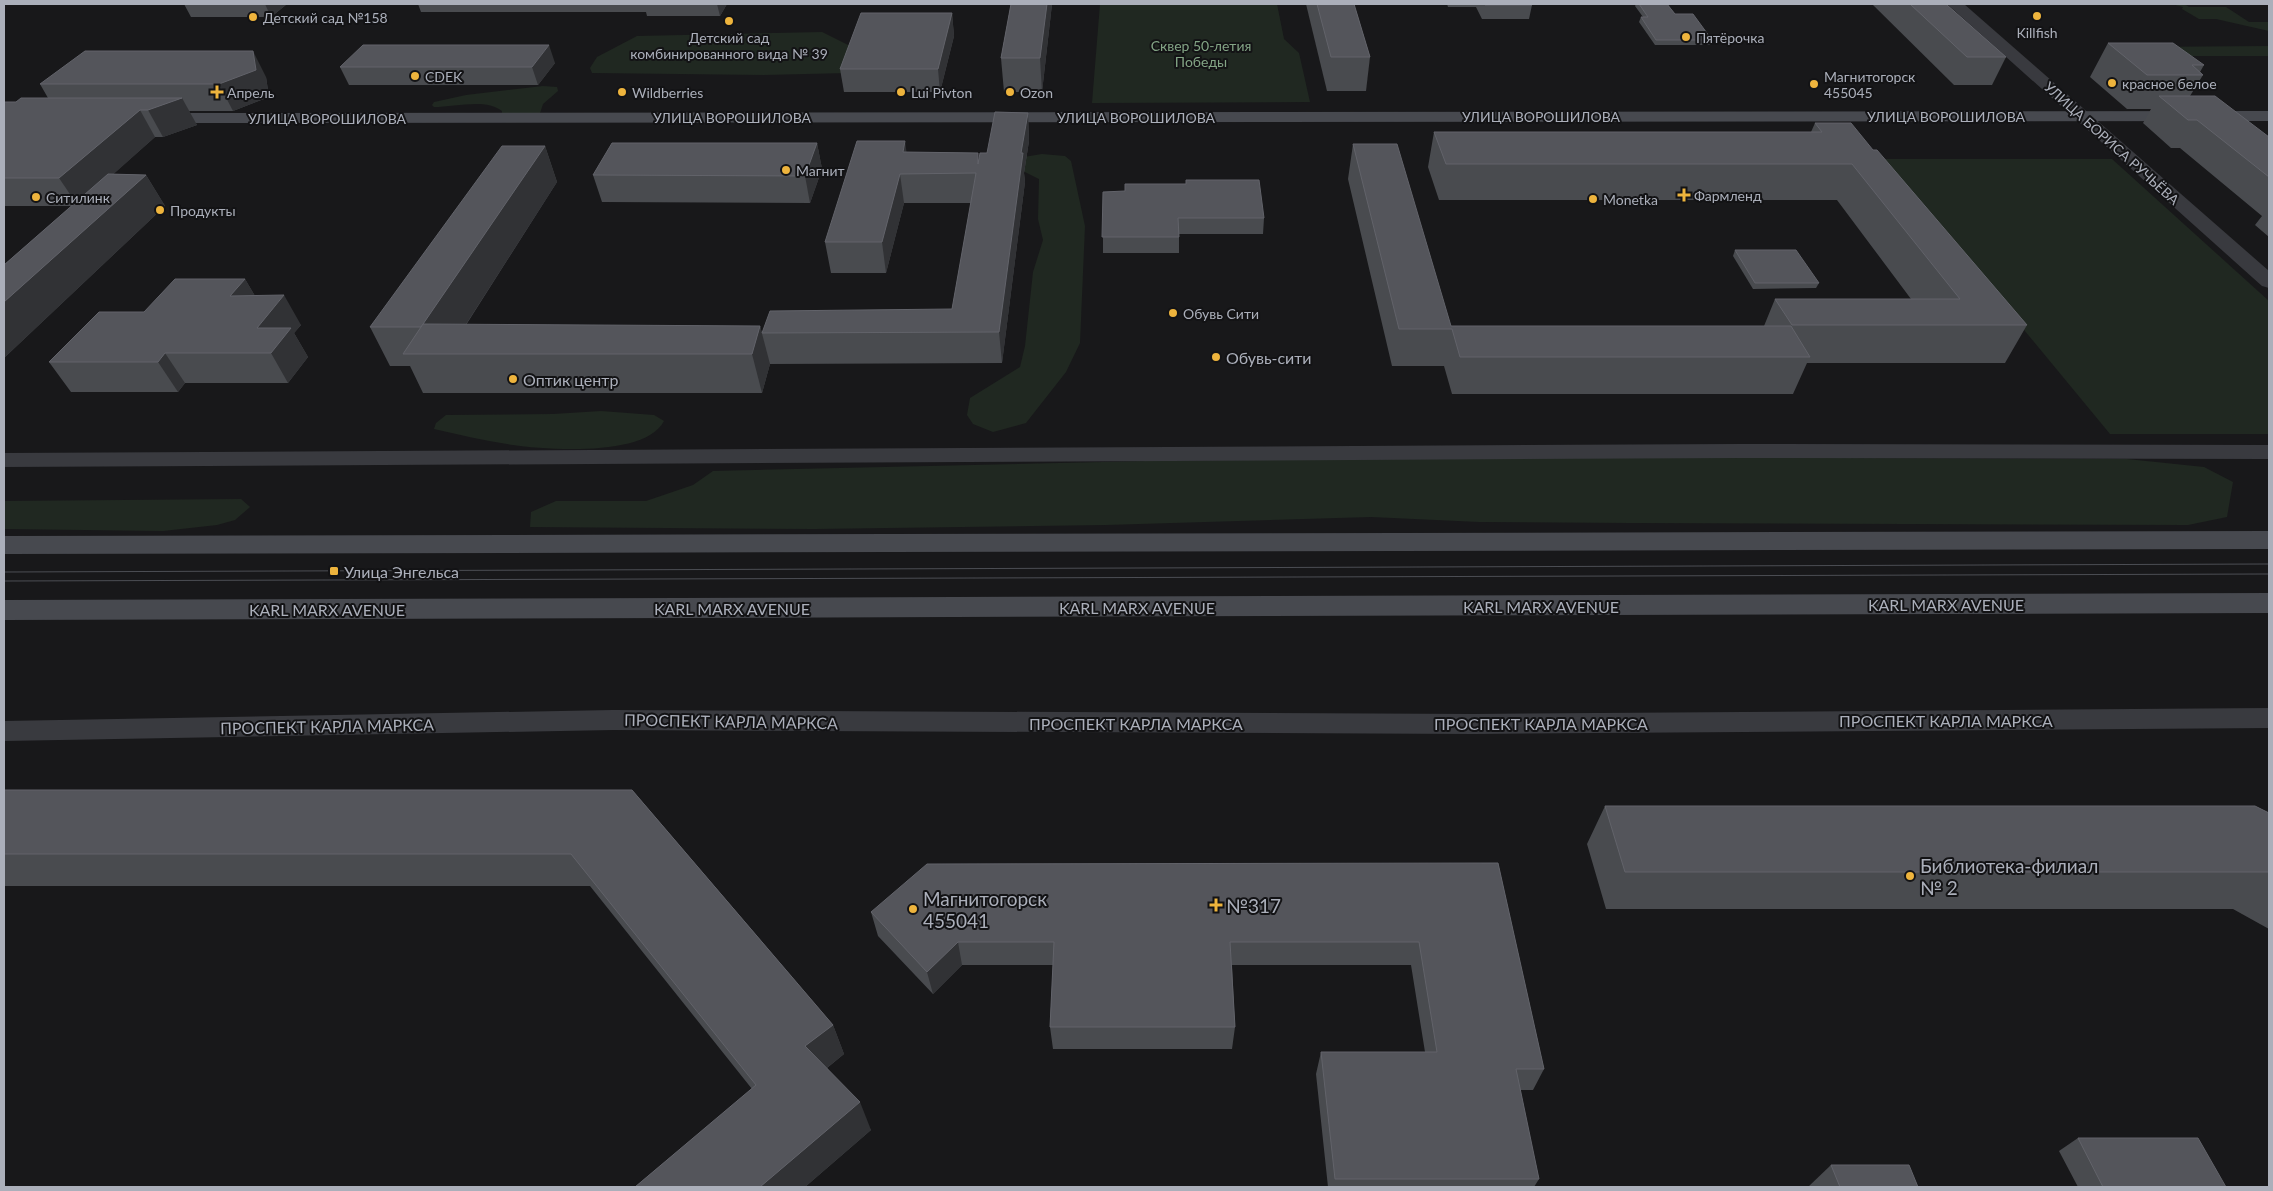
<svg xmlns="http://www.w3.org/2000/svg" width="2273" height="1191" viewBox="0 0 2273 1191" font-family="Lato,sans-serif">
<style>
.green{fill:#202821}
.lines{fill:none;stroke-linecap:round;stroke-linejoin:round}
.minor{fill:#393a3f;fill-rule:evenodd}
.tertiary{fill:#393a3f;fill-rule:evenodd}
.secondary{fill:#47494f;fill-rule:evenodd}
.tram{stroke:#4c4e54;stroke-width:1}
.wall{fill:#494b4f}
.shaded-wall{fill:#313235}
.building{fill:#54555b;stroke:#62636a}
.poi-dot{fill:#eeb43d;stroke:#131315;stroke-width:2}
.labels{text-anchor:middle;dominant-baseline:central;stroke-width:4;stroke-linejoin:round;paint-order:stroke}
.far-poi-label{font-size:14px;fill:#abafba;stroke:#131315;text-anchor:start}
.far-park-label{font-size:14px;fill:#83a485;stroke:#131315}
.far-street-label{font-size:14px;fill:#abafba;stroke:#131315}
.poi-label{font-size:16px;fill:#abafba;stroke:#131315;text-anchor:start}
.street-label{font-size:16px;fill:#abafba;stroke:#131315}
.near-poi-label{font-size:19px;fill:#abafba;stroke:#131315;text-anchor:start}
</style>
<rect width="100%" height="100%" fill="#18181a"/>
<g class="green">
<path d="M 1100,4 L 1277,4 L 1284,39 L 1299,53 L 1310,102 L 1092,103 Z"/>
<path d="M 2172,4 L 2184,4 L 2189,7 L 2226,7 L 2249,22 L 2269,22 L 2269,31 L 2216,19 L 2199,19 L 2182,9 L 2183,7 Z"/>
<path d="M 822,32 L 862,52 L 848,73 L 764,75 L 592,73 L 590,68 L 597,57 L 637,36 Z"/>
<path d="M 2269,46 L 2269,56 L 2148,56 L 2136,47 Z"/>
<path d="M 543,86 L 557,87 L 558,91 L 543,104 L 539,116 L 502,115 L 502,111 C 486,98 455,107 434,107 L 432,105 L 434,102 L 466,95 Z"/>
<path d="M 1042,154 L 1065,156 L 1071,161 L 1085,226 L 1080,343 L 1066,372 L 1026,423 L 993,432 L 973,424 L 967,415 L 970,398 L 1020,367 L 1025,346 L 1033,272 L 1043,240 L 1038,219 L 1039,179 L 1017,168 L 1024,157 Z"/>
<path d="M 1883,159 L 2112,159 L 2269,301 L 2269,434 L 2110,434 Z"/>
<path d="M 601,411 L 654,415 L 664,421 C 646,457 548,450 513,445 C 486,441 460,435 434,429 L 436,423 L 446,415 L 553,414 Z"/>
<path d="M 1578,457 L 2127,459 L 2204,467 L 2233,482 L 2227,517 L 2188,525 L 1631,523 L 1479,522 L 1371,517 L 1106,525 L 814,529 L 530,527 L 531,512 L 556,501 L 646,501 L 693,485 L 713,471 L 1145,461 Z"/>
<path d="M 241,499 L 250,507 L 235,520 L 217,525 L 163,531 L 4,529 L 4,501 Z"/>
</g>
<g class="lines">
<g class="minor">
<path d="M 1738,444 L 2269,445 L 2269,459 L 1738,458 L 4,467 L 4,453 Z"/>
<path d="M 2269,708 L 2269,728 L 1474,734 L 613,730 L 4,741 L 4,721 L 613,710 L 1474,714 Z"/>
</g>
<path class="tertiary" d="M 1947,4 L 1964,4 L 2269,271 L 2269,288 L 2262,286 Z"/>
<g class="secondary">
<path d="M 2269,111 L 2269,121 L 156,123 L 150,122 L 147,118 L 150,114 L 156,113 Z"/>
<path d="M 2269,531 L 2269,549 L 4,554 L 4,536 Z"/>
<path d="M 2269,593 L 2269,613 L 4,620 L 4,600 Z"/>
</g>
<g class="tram">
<path d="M 4,572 L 2269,564"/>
<path d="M 4,581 L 2269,574"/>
</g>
</g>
<g class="wall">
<path d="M 184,4 L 287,4 L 271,17 L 191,17 Z"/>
<path d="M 418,4 L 727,4 L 720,16 L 647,16 L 646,12 L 421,12 Z"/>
<path d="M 1011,4 L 1052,4 L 1042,92 L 1004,92 L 1001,58 Z"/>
<path d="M 1306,4 L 1354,4 L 1370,57 L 1366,91 L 1327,91 Z"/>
<path d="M 1447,4 L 1531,4 L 1532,5 L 1529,19 L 1482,19 L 1476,7 L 1448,7 Z"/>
<path d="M 1636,4 L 1667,4 L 1675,14 L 1712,40 L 1711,45 L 1655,45 L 1639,22 L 1641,17 L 1643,17 L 1635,6 Z"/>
<path d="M 1872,4 L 1946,4 L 2006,57 L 1992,85 L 1954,85 Z"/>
<path d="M 952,13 L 954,36 L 940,92 L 844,92 L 840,69 Z"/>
<path d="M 2108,43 L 2204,65 L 2200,72 L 2203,75 L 2190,96 L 2269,137 L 2269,237 L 2255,225 L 2262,216 L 2180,148 L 2171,148 L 2143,123 L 2151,109 L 2127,109 L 2090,77 Z"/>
<path d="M 555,63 L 538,85 L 349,85 L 340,67 Z"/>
<path d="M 266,77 L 269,97 L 233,111 L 189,111 L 197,125 L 163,137 L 155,137 L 113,174 L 146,175 L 165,206 L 4,358 L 4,265 L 72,206 L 4,206 L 4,102 L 16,102 L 48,98 L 40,84 Z"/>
<path d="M 1028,113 L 1029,141 L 1024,173 L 1025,182 L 1002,363 L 770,364 L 762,393 L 423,393 L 410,366 L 390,366 L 370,327 L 545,146 L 557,182 L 466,325 L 760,326 L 762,333 L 952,309 L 971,203 L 904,203 L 886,273 L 831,273 L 825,242 L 906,152 L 978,153 L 978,160 L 987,153 Z"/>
<path d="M 1815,123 L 1873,150 L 2027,325 L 2005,363 L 1807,363 L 1793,394 L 1452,394 L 1444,366 L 1392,366 L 1348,179 L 1353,144 L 1451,326 L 1764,326 L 1775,299 L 1911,299 L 1837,200 L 1439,200 L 1428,167 L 1434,132 L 1811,132 Z"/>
<path d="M 817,143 L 822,169 L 810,203 L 602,202 L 593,175 Z"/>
<path d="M 1103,192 L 1264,218 L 1263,234 L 1179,234 L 1179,253 L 1103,253 Z"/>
<path d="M 1735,250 L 1819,283 L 1816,288 L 1753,289 L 1733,256 Z"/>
<path d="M 245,279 L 255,296 L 301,325 L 294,333 L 308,357 L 288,383 L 185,383 L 178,392 L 71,392 L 49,362 L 144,312 Z"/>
<path d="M 4,790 L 632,790 L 833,1025 L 844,1054 L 827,1068 L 871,1130 L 805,1187 L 635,1187 L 752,1089 L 590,886 L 4,886 Z"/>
<path d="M 1605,806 L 2269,813 L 2269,929 L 2233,909 L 1606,909 L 1587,844 Z"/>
<path d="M 1498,863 L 1544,1069 L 1533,1090 L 1520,1090 L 1539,1179 L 1534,1187 L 1328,1187 L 1316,1074 L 1321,1052 L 1425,1052 L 1411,965 L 1232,965 L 1235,1027 L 1232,1049 L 1053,1049 L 1050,1027 L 1053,965 L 962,965 L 933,994 L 878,936 L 871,912 Z"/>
<path d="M 2078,1138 L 2226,1187 L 2078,1187 L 2059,1151 Z"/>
<path d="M 1831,1165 L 1918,1187 L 1808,1187 Z"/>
</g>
<g class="shaded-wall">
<path d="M 265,4 L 287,4 L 271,17 Z"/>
<path d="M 717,4 L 727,4 L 720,16 Z"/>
<path d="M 1047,4 L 1052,4 L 1042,92 L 1040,58 Z"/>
<path d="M 952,13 L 954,36 L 940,92 L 938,69 Z"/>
<path d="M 549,45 L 555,63 L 538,85 L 532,67 Z"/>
<path d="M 253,51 L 266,77 L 269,97 L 233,111 L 219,84 Z"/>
<path d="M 182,98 L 197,125 L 163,137 L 148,110 Z"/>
<path d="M 140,110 L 155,137 L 78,206 L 59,178 Z"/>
<path d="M 1028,113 L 1029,141 L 1024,173 L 1025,182 L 1002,363 L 999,332 L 1021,153 Z"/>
<path d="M 905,141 L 909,170 L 903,152 Z"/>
<path d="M 817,143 L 822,169 L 810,203 L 805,176 Z"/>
<path d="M 545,146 L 557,182 L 447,354 L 421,327 Z"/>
<path d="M 900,174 L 904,203 L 886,273 L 882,242 Z"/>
<path d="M 146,175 L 165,206 L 4,358 L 4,302 Z"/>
<path d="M 245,279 L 262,308 L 230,296 Z"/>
<path d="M 284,295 L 301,325 L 294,333 L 308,357 L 288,383 L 271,353 L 257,328 Z"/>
<path d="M 760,326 L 770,364 L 762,393 L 752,354 Z"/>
<path d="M 165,353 L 185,383 L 178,392 L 158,362 Z"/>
<path d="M 958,942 L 962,965 L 933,994 L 927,972 Z"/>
<path d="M 833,1025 L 844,1054 L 818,1075 L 805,1046 Z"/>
<path d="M 860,1102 L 871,1130 L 805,1187 L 760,1187 Z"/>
</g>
<g class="building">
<path d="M 1011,4 L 1047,4 L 1040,58 L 1001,58 Z"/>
<path d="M 1317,4 L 1354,4 L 1370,57 L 1331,57 Z"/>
<path d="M 1484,4 L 1531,4 L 1532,5 L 1485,5 Z"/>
<path d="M 1639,4 L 1667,4 L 1675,14 L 1693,14 L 1712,40 L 1656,40 L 1641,17 L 1648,17 Z"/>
<path d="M 1910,4 L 1946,4 L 2006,57 L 1967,57 Z"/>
<path d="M 861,13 L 952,13 L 938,69 L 840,69 Z"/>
<path d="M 2108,43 L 2173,43 L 2204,65 L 2192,65 L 2203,75 L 2147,75 Z"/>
<path d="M 363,45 L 549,45 L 532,67 L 340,67 Z"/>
<path d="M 85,51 L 253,51 L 256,70 L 219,84 L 40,84 Z"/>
<path d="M 2159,96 L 2215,96 L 2269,137 L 2269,177 L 2197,120 L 2188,120 Z"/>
<path d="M 21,98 L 182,98 L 148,110 L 140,110 L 59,178 L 4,178 L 4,102 L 16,102 Z"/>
<path d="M 995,112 L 1028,113 L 1021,153 L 1023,153 L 999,332 L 762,333 L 770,311 L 952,309 L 976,173 L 900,174 L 882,242 L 825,242 L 857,141 L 905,141 L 903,152 L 978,153 L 978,164 L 980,153 L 987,153 Z"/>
<path d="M 1815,123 L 1851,123 L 1873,150 L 1877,150 L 2027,325 L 1792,325 L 1775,299 L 1960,299 L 1852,164 L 1446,164 L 1434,132 L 1822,132 Z"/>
<path d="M 612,143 L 817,143 L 805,176 L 593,175 Z"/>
<path d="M 1353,144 L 1397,144 L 1451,326 L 1791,326 L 1810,357 L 1460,357 L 1452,329 L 1399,329 Z"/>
<path d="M 502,146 L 545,146 L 421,327 L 370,327 Z"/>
<path d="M 108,174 L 146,175 L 4,302 L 4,265 Z"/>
<path d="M 1186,180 L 1259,180 L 1264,218 L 1178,218 L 1179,237 L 1102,237 L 1103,192 L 1125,191 L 1125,184 L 1186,184 Z"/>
<path d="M 1735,250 L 1796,250 L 1819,283 L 1755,283 Z"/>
<path d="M 175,279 L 245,279 L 230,296 L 284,295 L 257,328 L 291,328 L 271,353 L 165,353 L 158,362 L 49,362 L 99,312 L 144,312 Z"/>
<path d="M 423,324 L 760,326 L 752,354 L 403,354 Z"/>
<path d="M 4,790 L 632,790 L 833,1025 L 805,1046 L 860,1102 L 760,1187 L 635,1187 L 756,1085 L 571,854 L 4,854 Z"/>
<path d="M 1605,806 L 2255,806 L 2269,813 L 2269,872 L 1625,872 Z"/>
<path d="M 1498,863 L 1544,1069 L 1516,1069 L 1539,1179 L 1335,1179 L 1321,1052 L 1437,1052 L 1419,942 L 1230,942 L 1235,1027 L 1050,1027 L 1054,942 L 958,942 L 927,972 L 871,912 L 927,864 Z"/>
<path d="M 2078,1138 L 2198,1138 L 2226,1187 L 2103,1187 Z"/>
<path d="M 1831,1165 L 1909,1165 L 1918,1187 L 1840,1187 Z"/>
</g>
<g class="poi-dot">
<circle cx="2037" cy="16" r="5"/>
<circle cx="253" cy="17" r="5"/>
<circle cx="729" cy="21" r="5"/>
<circle cx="1686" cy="37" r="5"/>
<circle cx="415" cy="76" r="5"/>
<circle cx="2112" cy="83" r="5"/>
<circle cx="1814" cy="84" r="5"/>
<path d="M214.5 84.5h5v5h5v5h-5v5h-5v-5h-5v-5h5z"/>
<circle cx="622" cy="92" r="5"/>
<circle cx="901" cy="92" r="5"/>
<circle cx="1010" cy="92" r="5"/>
<circle cx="786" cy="170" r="5"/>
<path d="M1681.5 187.5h5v5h5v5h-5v5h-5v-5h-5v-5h5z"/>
<circle cx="36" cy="197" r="5"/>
<circle cx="1593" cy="199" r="5"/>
<circle cx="160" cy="210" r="5"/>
<circle cx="1173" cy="313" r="5"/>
<circle cx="1216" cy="357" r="5"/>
<circle cx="513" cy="379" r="5"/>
<rect x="329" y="566" width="10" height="10" rx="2.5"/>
<circle cx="1910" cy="876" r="5"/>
<path d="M1213.5 897.5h5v5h5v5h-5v5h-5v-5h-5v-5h5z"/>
<circle cx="913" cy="909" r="5"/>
</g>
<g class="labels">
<g class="far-poi-label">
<text x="263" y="17">Детский сад №158</text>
<text x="2037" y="32" text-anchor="middle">Killfish</text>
<text x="729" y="37" text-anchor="middle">Детский сад<tspan x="729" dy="16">комбинированного вида № 39</tspan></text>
<text x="1696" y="37">Пятёрочка</text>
<text x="425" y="76">CDEK</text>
<text x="1824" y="76">Магнитогорск<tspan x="1824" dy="16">455045</tspan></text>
<text x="2122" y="83">красное белое</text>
<text x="227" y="92">Апрель</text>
<text x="632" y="92">Wildberries</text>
<text x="911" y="92">Lui Pivton</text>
<text x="1020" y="92">Ozon</text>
<text x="796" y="170">Магнит</text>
<text x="1694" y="195">Фармленд</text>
<text x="46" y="197">Ситилинк</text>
<text x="1603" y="199">Monetka</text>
<text x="170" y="210">Продукты</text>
<text x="1183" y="313">Обувь Сити</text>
</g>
<g class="far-park-label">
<text x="1201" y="45">Сквер 50-летия<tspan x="1201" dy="16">Победы</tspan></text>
</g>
<g class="far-street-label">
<text x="1541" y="116">УЛИЦА ВОРОШИЛОВА</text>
<text x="1946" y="116">УЛИЦА ВОРОШИЛОВА</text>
<text x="732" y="117">УЛИЦА ВОРОШИЛОВА</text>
<text x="1136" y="117">УЛИЦА ВОРОШИЛОВА</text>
<text x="327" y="118">УЛИЦА ВОРОШИЛОВА</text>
<text transform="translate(2112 143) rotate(42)">УЛИЦА БОРИСА РУЧЬЁВА</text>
</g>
<g class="poi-label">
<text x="1226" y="357">Обувь-сити</text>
<text x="523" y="379">Оптик центр</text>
<text x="344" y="571">Улица Энгельса</text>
</g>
<g class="street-label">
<text x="1946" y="604">KARL MARX AVENUE</text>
<text x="1541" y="606">KARL MARX AVENUE</text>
<text x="1137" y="607">KARL MARX AVENUE</text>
<text x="732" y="608">KARL MARX AVENUE</text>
<text x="327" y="609">KARL MARX AVENUE</text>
<text x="1946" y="720">ПРОСПЕКТ КАРЛА МАРКСА</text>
<text transform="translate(731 721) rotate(1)">ПРОСПЕКТ КАРЛА МАРКСА</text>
<text x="1136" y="723">ПРОСПЕКТ КАРЛА МАРКСА</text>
<text x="1541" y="723">ПРОСПЕКТ КАРЛА МАРКСА</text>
<text transform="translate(327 726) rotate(-1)">ПРОСПЕКТ КАРЛА МАРКСА</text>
</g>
<g class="near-poi-label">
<text x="1920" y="865">Библиотека-филиал<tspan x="1920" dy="22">№ 2</tspan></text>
<text x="923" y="898">Магнитогорск<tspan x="923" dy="22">455041</tspan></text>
<text x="1226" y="905">№317</text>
</g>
</g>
<rect width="2273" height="1191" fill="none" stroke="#abafba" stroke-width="10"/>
</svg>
